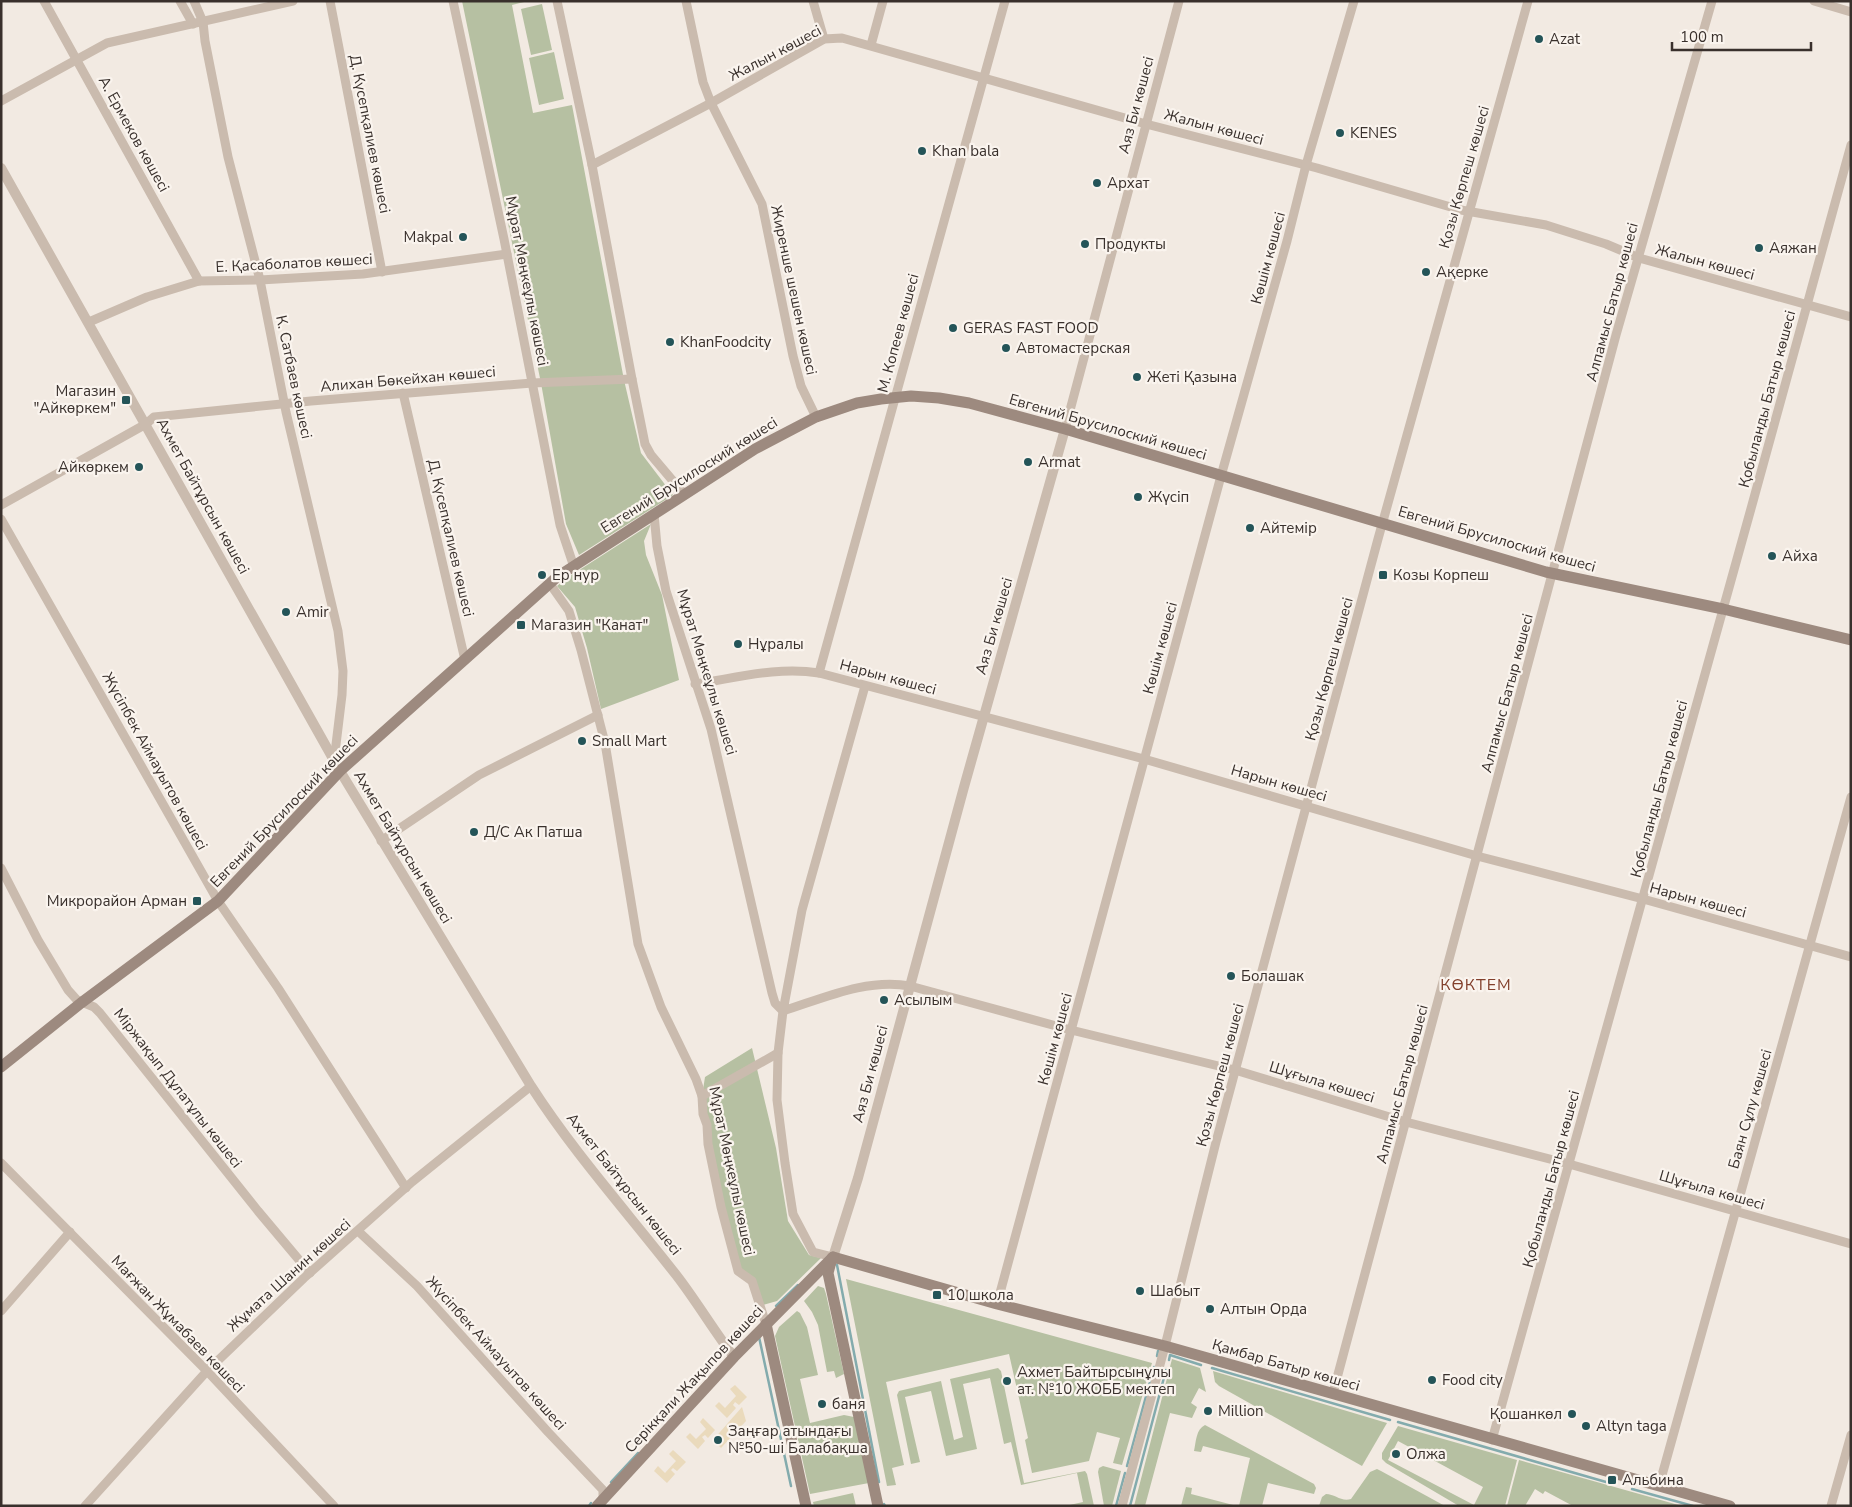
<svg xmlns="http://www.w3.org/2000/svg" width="1852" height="1507" viewBox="0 0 1852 1507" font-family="'Nunito Sans',sans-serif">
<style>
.green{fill:#b6c0a2;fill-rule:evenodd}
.sand{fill:#eadabc}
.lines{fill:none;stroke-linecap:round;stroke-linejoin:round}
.stream{stroke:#83abad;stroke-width:2.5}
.minor{stroke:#cabbae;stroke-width:9}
.tertiary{stroke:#cabbae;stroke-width:10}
.secondary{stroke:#9d8a7f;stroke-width:11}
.poi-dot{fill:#245458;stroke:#faf4ee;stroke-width:2}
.labels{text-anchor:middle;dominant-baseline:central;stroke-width:4.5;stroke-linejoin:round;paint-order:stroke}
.poi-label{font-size:15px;fill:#39302c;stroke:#faf4ee;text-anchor:start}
.street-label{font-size:15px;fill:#39302c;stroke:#faf4ee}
.neighbourhood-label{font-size:16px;letter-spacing:1px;fill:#823f2b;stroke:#faf4ee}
</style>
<rect width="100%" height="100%" fill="#f2eae2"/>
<g class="green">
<path d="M 462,1 L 528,1 L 512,5 L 533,113 L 572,105 L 624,380 L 641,453 L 673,495 L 579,555 L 566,524 L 541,383 Z"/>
<path d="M 542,4 L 552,50 L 531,55 L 521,9 Z"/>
<path d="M 554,52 L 564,99 L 539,105 L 529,58 Z"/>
<path d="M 651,524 L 644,541 L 646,555 L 662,595 L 679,680 L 601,709 L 587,648 L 575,607 L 557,586 L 570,576 Z"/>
<path d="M 752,1048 L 776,1148 L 788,1221 L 809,1255 L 821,1258 L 777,1301 L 759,1306 L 752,1281 L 738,1271 L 702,1096 L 705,1077 Z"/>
<path d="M 846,1279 L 1152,1363 L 1122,1465 L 1113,1463 L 1120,1438 L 1097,1432 L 1089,1461 L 1032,1473 L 1025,1440 L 1028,1438 L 1009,1354 L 886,1382 L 904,1465 L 892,1468 L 896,1485 L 887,1486 Z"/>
<path d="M 818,1286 L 824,1288 L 826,1294 L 844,1374 L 836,1378 L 834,1371 L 827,1372 L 818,1325 L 812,1312 L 804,1301 Z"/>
<path d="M 797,1311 L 800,1313 L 807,1327 L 818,1375 L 800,1379 L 810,1423 L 844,1415 L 854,1417 L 869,1483 L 810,1494 L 775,1336 L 779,1327 Z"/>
<path d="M 1172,1359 L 1200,1368 L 1206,1392 L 1199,1388 L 1191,1403 L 1197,1407 L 1192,1418 L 1170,1413 L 1145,1506 L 1134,1506 Z"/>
<path d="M 998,1368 L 1001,1371 L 1024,1483 L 1085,1471 L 1087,1474 L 1094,1506 L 1065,1506 L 1083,1502 L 1077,1473 L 1021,1485 L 1011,1442 L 1004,1444 L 990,1378 L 963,1384 L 977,1449 L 946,1456 L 931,1391 L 905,1397 L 920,1462 L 911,1464 L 897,1395 L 899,1391 L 941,1381 L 954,1440 L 963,1437 L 950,1379 Z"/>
<path d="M 1213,1371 L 1387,1423 L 1362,1466 L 1219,1386 L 1215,1382 Z"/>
<path d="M 1205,1425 L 1314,1484 L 1316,1488 L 1314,1494 L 1268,1483 L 1262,1506 L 1239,1506 L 1250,1458 L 1203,1446 L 1201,1452 L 1194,1451 C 1196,1442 1196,1429 1205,1425 Z"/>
<path d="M 1398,1426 L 1517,1460 L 1505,1506 L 1459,1506 L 1386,1463 L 1382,1459 L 1382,1453 ZM 1398,1441 L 1483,1487 L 1474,1505 L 1388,1460 Z"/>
<path d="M 1519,1460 L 1682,1506 L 1573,1506 L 1545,1491 L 1543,1494 L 1535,1489 L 1525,1506 L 1507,1506 Z"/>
<path d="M 1103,1466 L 1121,1471 L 1112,1506 L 1104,1506 L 1098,1472 L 1099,1468 Z"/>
<path d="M 1377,1469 L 1381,1471 L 1445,1506 L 1319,1506 L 1322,1497 L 1326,1494 C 1335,1494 1341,1502 1351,1499 L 1370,1472 Z"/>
<path d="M 1186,1487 L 1192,1488 L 1191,1494 L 1237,1506 L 1181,1506 Z"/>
<path d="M 853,1493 L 856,1506 L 814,1506 L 813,1502 Z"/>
</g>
<g class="sand">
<path d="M 735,1385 L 747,1397 L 739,1405 L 735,1402 L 733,1405 L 736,1408 L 727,1418 L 715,1406 L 719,1402 L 725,1408 L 736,1396 L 730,1389 Z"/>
<path d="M 742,1407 L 746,1421 L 721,1448 L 713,1440 Z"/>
<path d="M 703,1418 L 715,1430 L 708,1438 L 705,1435 L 702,1437 L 705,1441 L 698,1449 L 686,1437 L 690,1433 L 696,1439 L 706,1429 L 700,1422 Z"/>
<path d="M 673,1450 L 686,1462 L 677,1471 L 673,1468 L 671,1470 L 675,1474 L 667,1483 L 654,1471 L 658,1466 L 665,1473 L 676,1461 L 669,1454 Z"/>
</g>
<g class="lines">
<g class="stream">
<path d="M 835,1264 L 837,1265 L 879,1482"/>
<path d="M 776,1306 L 798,1285"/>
<path d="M 759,1337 L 791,1486"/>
<path d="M 1157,1356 L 1158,1351"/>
<path d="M 1169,1360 L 1170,1355 L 1201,1365"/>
<path d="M 1212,1368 L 1390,1420"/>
<path d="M 1398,1422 L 1606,1482"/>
<path d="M 1127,1466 L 1154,1367"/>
<path d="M 611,1482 L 638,1453"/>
<path d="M 1632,1489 L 1693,1506"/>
<path d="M 884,1504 L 885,1506"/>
<path d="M 589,1506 L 591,1503"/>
<path d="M 1116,1506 L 1125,1473"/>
<path d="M 1130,1506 L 1166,1370"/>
</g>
<g class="minor">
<path d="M 44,1 L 199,281"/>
<path d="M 180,1 L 193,24"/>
<path d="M 194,1 L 203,22 L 205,41 L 228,157 L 260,280 L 286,412 L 338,631 L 343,671 L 342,695 L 334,761"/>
<path d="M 330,1 L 382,272"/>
<path d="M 453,1 L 504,239 L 560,525 L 574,567"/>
<path d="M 557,1 L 592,165 L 632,379 L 645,444 L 651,455 L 684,494"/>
<path d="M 686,1 L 703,82 L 711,103 L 762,204 L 793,356 L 801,386 L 816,417"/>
<path d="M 813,1 L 824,39"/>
<path d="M 1814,1 L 1851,12"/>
<path d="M 871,45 L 883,1"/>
<path d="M 1,101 L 107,43 L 293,1"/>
<path d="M 592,165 L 711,103 L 824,39 L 842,38 L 1146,124 L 1317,168 L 1461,210 L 1546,225 L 1606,244 L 1639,258 L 1851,317"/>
<path d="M 89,322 L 147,297 L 199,281 L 260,280 L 363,274 L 507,254"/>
<path d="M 403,393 L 465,660"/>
<path d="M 1065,429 L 1179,1"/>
<path d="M 1,505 L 146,424 L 154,417 L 311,401 L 532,383 L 632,379"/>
<path d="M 654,514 L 657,546 L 666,591 L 711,729 L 772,993 L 775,1003 L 783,1011 L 778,1053 L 777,1100 L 785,1163 L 793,1214 L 813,1252 L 833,1257"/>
<path d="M 1,519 L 218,901 L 278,988 L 406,1188"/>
<path d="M 550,584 L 569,611 L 581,650 L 605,743 L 638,944 L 661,1007 L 696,1079 L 702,1096 L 703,1114 L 707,1125 L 708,1144 L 721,1207 L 738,1271 L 752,1281 L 766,1324"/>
<path d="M 819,673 L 1005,1"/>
<path d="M 695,684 C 736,678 778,666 819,673 L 1144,759 L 1477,856 L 1643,899 L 1851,957"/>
<path d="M 865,686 L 802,910 L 783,1011 C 824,998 867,978 910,986 L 1071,1030 L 1235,1070 L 1406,1122 L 1569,1164 L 1851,1244"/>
<path d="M 381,841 L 479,775 L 598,715"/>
<path d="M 1,868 L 38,940 L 68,990 L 77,1000 L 94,1007 L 100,1013 L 258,1211 L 310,1273"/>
<path d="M 702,1096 L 778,1053"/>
<path d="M 1,1163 L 207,1371 L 334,1506"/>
<path d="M 358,1231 L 417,1286 L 548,1432 L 603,1490 L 603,1499"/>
<path d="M 997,1304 L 1221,476 L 1287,241 L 1306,165 L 1354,1"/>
<path d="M 1,1311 L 70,1232"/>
<path d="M 1333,1393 L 1616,335 L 1712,1"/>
<path d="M 1492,1440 L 1752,505 L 1851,145"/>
<path d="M 1659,1486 L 1851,797"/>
<path d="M 85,1506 L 207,1371 L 304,1278 L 412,1182 L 531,1086"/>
<path d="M 1122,1506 L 1165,1346 L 1216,1142 L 1378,539 L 1528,1"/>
<path d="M 1831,1506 L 1851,1435"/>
</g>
<g class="tertiary">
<path d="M 1,168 L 340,771 L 531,1086 C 574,1153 628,1213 677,1276 C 697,1302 714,1331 734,1357"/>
<path d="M 833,1257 L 858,1178 L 964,787 L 1065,429"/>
</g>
<g class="secondary">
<path d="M 1,1067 L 81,1003 L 218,901 L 340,771 L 557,577 L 755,449 L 816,417 L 857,403 L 881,399 L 911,396 L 939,398 L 969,403 L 1065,429 L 1546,572 L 1723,609 L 1851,640"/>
<path d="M 833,1257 L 997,1304 L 1165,1346 L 1730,1506"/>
<path d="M 832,1258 L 828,1273 L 878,1506"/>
<path d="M 766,1324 L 806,1506"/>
<path d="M 597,1506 L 734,1357 L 833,1257"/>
</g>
</g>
<g class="poi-dot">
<circle cx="1539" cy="39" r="5"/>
<circle cx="1340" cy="133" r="5"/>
<circle cx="922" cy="151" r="5"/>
<circle cx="1097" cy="183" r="5"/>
<circle cx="463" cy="237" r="5"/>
<circle cx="1085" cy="244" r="5"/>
<circle cx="1759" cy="248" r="5"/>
<circle cx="1426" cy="272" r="5"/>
<circle cx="953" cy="328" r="5"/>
<circle cx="670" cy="342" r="5"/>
<circle cx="1006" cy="348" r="5"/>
<circle cx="1137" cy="377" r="5"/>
<rect x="121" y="395" width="10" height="10" rx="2.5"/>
<circle cx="1028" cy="462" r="5"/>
<circle cx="139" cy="467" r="5"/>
<circle cx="1138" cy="497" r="5"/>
<circle cx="1250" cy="528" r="5"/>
<circle cx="1772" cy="556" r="5"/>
<circle cx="542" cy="575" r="5"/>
<rect x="1378" y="570" width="10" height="10" rx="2.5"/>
<circle cx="286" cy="612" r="5"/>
<rect x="516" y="620" width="10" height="10" rx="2.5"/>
<circle cx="738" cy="644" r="5"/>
<circle cx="582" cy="741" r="5"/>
<circle cx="474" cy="832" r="5"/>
<rect x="192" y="896" width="10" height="10" rx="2.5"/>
<circle cx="1231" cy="976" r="5"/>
<circle cx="884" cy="1000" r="5"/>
<circle cx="1140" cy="1291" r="5"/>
<rect x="932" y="1290" width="10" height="10" rx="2.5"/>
<circle cx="1210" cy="1309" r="5"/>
<circle cx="1432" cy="1380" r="5"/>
<circle cx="1007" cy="1381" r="5"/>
<circle cx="822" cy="1404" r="5"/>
<circle cx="1208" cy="1411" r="5"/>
<circle cx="1572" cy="1414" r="5"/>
<circle cx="1586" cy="1426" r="5"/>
<circle cx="718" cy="1440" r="5"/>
<circle cx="1396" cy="1454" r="5"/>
<rect x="1607" y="1475" width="10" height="10" rx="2.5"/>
</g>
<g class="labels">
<g class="poi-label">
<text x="1549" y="39">Azat</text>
<text x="1350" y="133">KENES</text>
<text x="932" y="151">Khan bala</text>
<text x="1107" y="183">Архат</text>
<text x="453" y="237" text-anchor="end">Makpal</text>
<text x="1095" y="244">Продукты</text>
<text x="1769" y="248">Аяжан</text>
<text x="1436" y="272">Ақерке</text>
<text x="963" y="328">GERAS FAST FOOD</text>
<text x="680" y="342">KhanFoodcity</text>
<text x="1016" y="348">Автомастерская</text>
<text x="1147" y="377">Жеті Қазына</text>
<text x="116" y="391" text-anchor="end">Магазин<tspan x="116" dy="17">"Айкөркем"</tspan></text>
<text x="1038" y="462">Armat</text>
<text x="129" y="467" text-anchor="end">Айкөркем</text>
<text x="1148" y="497">Жүсіп</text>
<text x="1260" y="528">Айтемір</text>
<text x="1782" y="556">Айха</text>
<text x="552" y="575">Ер нур</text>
<text x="1393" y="575">Козы Корпеш</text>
<text x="296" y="612">Amir</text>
<text x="531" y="625">Магазин "Канат"</text>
<text x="748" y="644">Нұралы</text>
<text x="592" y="741">Small Mart</text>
<text x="484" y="832">Д/С Ак Патша</text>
<text x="187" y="901" text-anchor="end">Микрорайон Арман</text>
<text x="1241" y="976">Болашак</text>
<text x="894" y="1000">Асылым</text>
<text x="1150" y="1291">Шабыт</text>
<text x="947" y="1295">10 школа</text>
<text x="1220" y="1309">Алтын Орда</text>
<text x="1017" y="1372">Ахмет Байтырсынұлы<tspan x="1017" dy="17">ат. №10 ЖОББ мектеп</tspan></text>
<text x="1442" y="1380">Food city</text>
<text x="832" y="1404">баня</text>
<text x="1218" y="1411">Million</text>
<text x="1562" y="1414" text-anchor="end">Қошанкөл</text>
<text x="1596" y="1426">Altyn taga</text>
<text x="728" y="1431">Заңғар атындағы<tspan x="728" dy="17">№50-ші Балабақша</tspan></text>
<text x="1406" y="1454">Олжа</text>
<text x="1622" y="1480">Альбина</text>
</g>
<g class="street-label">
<text transform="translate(775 53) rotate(-28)">Жалын көшесі</text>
<text transform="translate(1136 105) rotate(-75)">Аяз Би көшесі</text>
<text transform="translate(1214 127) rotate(15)">Жалын көшесі</text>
<text transform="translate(134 134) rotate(61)">А. Ермеков көшесі</text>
<text transform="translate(370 134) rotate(79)">Д. Күсепқалиев көшесі</text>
<text transform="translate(1464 177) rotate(-74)">Қозы Көрпеш көшесі</text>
<text transform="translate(1268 258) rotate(-75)">Көшім көшесі</text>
<text transform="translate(1705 262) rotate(15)">Жалын көшесі</text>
<text transform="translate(294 263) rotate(-3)">Е. Қасаболатов көшесі</text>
<text transform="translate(527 281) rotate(79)">Мұрат Мөңкеұлы көшесі</text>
<text transform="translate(794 290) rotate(78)">Жиренше шешен көшесі</text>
<text transform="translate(1612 302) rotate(-75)">Алпамыс Батыр көшесі</text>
<text transform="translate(898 333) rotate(-75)">М. Копеев көшесі</text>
<text transform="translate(294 377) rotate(78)">К. Сатбаев көшесі</text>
<text transform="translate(408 379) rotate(-5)">Алихан Бөкейхан көшесі</text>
<text transform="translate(1767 399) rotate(-75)">Қобыланды Батыр көшесі</text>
<text transform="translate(1108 427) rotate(16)">Евгений Брусилоский көшесі</text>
<text transform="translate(689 475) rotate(-32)">Евгений Брусилоский көшесі</text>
<text transform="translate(203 496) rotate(61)">Ахмет Байтұрсын көшесі</text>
<text transform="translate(451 538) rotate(77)">Д. Күсепқалиев көшесі</text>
<text transform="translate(1497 539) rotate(16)">Евгений Брусилоский көшесі</text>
<text transform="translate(994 626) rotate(-74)">Аяз Би көшесі</text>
<text transform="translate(1160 648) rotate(-75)">Көшім көшесі</text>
<text transform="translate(1329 669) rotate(-75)">Қозы Көрпеш көшесі</text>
<text transform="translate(707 672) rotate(73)">Мұрат Мөңкеұлы көшесі</text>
<text transform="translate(888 677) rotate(15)">Нарын көшесі</text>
<text transform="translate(1507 693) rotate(-75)">Алпамыс Батыр көшесі</text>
<text transform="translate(155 761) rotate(61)">Жүсіпбек Аймауытов көшесі</text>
<text transform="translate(1279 783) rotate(16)">Нарын көшесі</text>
<text transform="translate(1659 789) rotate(-75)">Қобыланды Батыр көшесі</text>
<text transform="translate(284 811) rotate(-46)">Евгений Брусилоский көшесі</text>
<text transform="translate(403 847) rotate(59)">Ахмет Байтұрсын көшесі</text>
<text transform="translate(1698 900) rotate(15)">Нарын көшесі</text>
<text transform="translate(1055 1039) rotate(-75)">Көшім көшесі</text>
<text transform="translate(870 1074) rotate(-75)">Аяз Би көшесі</text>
<text transform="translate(1220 1075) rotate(-75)">Қозы Көрпеш көшесі</text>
<text transform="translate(1322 1082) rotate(17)">Шұғыла көшесі</text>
<text transform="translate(1402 1084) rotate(-75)">Алпамыс Батыр көшесі</text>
<text transform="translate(178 1088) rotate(52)">Міржақып Дұлатұлы көшесі</text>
<text transform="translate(1750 1109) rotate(-74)">Баян Сұлу көшесі</text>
<text transform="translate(732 1171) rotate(78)">Мұрат Мөңкеұлы көшесі</text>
<text transform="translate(1551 1179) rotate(-75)">Қобыланды Батыр көшесі</text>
<text transform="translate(624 1184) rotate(52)">Ахмет Байтұрсын көшесі</text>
<text transform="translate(1712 1190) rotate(16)">Шұғыла көшесі</text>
<text transform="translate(289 1275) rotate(-42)">Жұмата Шанин көшесі</text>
<text transform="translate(178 1324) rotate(46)">Мағжан Жұмабаев көшесі</text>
<text transform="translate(496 1353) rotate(48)">Жүсіпбек Аймауытов көшесі</text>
<text transform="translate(1286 1365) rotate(16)">Қамбар Батыр көшесі</text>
<text transform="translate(694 1379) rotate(-47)">Серікқали Жақыпов көшесі</text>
</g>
<g class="neighbourhood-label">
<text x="1476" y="985">КӨКТЕМ</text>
</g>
</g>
<rect width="1852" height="1507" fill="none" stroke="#39302c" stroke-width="5"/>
<path d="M1672 42v8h139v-8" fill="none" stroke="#39302c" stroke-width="2.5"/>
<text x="1680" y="42" font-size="15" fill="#39302c" stroke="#faf4ee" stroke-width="4" paint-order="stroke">100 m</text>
</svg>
